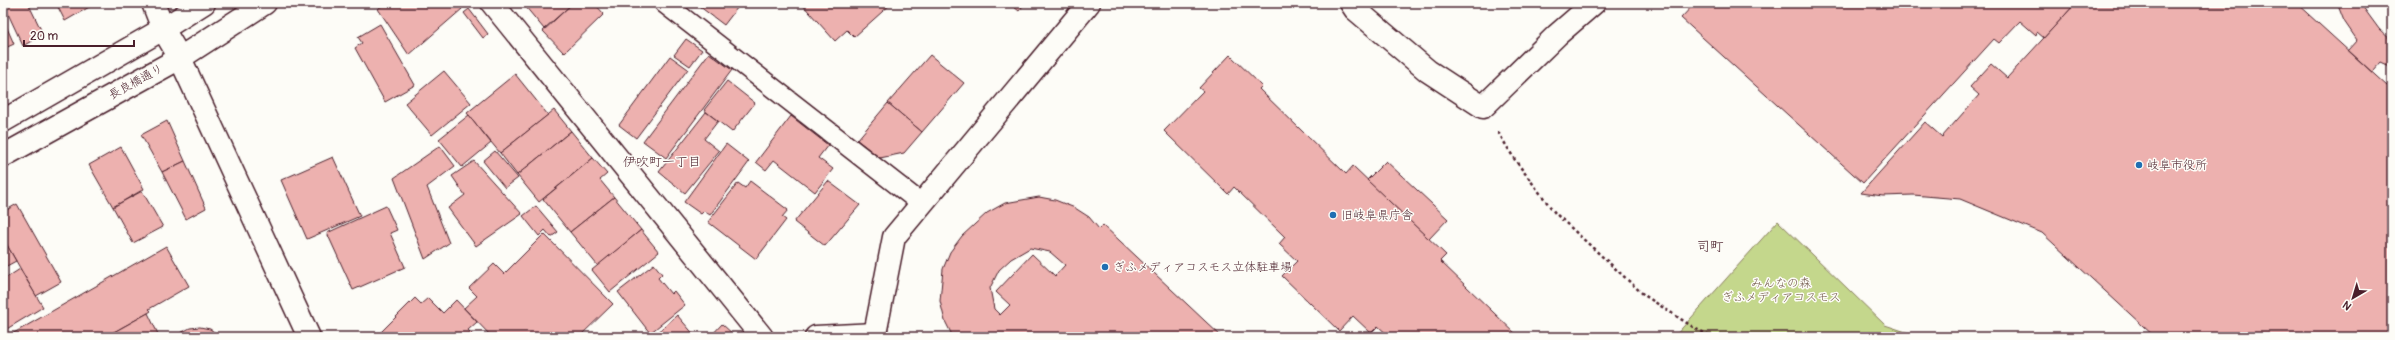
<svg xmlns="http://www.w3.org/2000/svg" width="2395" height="340" viewBox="0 0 2395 340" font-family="Pangolin,'Klee One',sans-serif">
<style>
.green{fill:#c4d78c;stroke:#877b5c}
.building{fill:#edb1af;stroke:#4a1f2b;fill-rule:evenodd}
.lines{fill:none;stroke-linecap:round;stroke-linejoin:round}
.lane-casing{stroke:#4a1f2b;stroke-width:22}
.street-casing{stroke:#4a1f2b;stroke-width:25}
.secondary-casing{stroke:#4a1f2b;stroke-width:25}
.highway-casing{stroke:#4a1f2b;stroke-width:25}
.path{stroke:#4a1f2b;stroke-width:2.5;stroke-dasharray:3 3;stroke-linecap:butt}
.lane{stroke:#fdfcf7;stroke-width:19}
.street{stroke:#fdfcf7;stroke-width:22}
.secondary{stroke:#fdfcf7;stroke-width:22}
.highway{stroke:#fdfcf7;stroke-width:22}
.poi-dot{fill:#1f6fb2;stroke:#fdfcf7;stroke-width:1.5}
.labels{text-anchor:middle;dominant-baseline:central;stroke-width:3;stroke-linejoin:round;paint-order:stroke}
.street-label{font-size:12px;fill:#4a1f2b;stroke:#fdfcf7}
.poi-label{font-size:12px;fill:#4a1f2b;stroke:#fdfcf7;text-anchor:start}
.park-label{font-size:12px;fill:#6f5648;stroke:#fdfcf7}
.neighbourhood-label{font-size:13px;fill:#4a1f2b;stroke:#fdfcf7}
.quarter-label{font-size:14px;fill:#4a1f2b;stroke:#fdfcf7}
</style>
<rect width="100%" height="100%" fill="#fdfcf7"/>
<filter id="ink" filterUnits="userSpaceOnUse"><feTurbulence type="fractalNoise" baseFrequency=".025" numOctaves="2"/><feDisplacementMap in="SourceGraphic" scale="8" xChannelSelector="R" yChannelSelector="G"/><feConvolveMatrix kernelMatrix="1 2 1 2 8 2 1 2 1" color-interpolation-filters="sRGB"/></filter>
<g filter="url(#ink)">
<path class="green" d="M 1778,221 L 1885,325 L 1921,337 L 1674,337 Z"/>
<g class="building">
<path d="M 3,3 L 28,3 L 43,34 L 23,46 Z"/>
<path d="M 56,3 L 90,3 L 91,6 L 65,21 Z"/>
<path d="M 385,3 L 457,3 L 462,9 L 409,55 L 378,9 Z"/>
<path d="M 529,3 L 573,3 L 544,29 L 525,6 Z"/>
<path d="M 573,3 L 594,3 L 604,14 L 564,53 L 543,31 Z"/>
<path d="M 695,3 L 741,3 L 724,25 Z"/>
<path d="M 801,3 L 892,3 L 854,37 L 847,30 L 835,41 Z"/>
<path d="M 1009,3 L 1025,3 L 1019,11 Z"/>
<path d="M 1695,3 L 2076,3 L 2044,38 L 2037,32 L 2036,35 L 2020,21 L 1999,43 L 1994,39 L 1863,183 L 1681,18 Z"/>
<path d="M 2076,3 L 2296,3 L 2387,86 L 2392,81 L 2392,337 L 2155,337 L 2042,233 L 1960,199 L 1913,195 L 1883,196 L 1861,193 L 1925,122 L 1942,137 L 1979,95 L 1970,87 L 1991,64 L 2007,78 Z"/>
<path d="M 2337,3 L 2360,3 L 2379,29 L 2392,41 L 2392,67 L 2381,62 L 2372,72 L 2348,50 L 2357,40 L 2344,21 Z"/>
<path d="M 469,9 L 488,34 L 483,38 L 464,13 Z"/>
<path d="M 3,19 L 14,44 L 3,49 Z"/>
<path d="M 380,24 L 415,85 L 385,102 L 355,48 L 362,43 L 358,37 Z"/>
<path d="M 686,39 L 702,50 L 690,66 L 674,55 Z"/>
<path d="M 709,53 L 732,70 L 666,158 L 643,141 Z"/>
<path d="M 930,55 L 964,83 L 922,132 L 888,103 Z"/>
<path d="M 1230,55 L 1262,86 L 1259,89 L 1346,174 L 1353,166 L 1446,255 L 1440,261 L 1519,337 L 1390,337 L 1378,326 L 1371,333 L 1353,316 L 1339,331 L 1282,276 L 1297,261 L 1279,244 L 1285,237 L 1234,187 L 1228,194 L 1164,131 L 1203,91 L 1199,88 Z"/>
<path d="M 670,56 L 688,69 L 636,138 L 619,125 Z"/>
<path d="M 444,71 L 471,103 L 432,135 L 405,103 Z"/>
<path d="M 515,74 L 548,115 L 500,153 L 467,113 Z"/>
<path d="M 727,81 L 755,103 L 732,132 L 704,110 Z"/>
<path d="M 888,103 L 922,132 L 904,153 L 880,158 L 857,140 Z"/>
<path d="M 554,110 L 571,131 L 517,175 L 500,153 Z"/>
<path d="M 706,112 L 718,121 L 704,139 L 719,151 L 685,193 L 659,172 Z"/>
<path d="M 469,115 L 491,143 L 462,167 L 439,139 Z"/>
<path d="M 791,116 L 828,145 L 818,158 L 833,169 L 815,192 L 774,160 L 766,170 L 756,162 Z"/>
<path d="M 167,121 L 185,161 L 162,172 L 141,135 Z"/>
<path d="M 571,131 L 593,158 L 539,202 L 517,175 Z"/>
<path d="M 726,144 L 749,162 L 710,215 L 704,211 L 701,214 L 684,202 Z"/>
<path d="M 440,146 L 455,166 L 427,187 L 449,243 L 425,259 L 394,178 Z"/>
<path d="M 121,147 L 144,189 L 113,207 L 89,165 Z"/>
<path d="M 495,151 L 518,178 L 505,188 L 483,161 Z"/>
<path d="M 333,157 L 360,216 L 307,239 L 281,180 Z"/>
<path d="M 593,158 L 607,174 L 600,180 L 614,197 L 570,232 L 543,199 Z"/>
<path d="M 185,161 L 206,208 L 186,219 L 162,172 Z"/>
<path d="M 474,161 L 522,214 L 476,246 L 448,208 L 465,195 L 452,176 Z"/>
<path d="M 1386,161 L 1448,219 L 1429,239 L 1367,180 Z"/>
<path d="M 750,181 L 788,210 L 782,217 L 786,220 L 756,259 L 708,222 L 738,183 L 745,188 Z"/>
<path d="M 828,181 L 860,205 L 825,246 L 794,222 Z"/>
<path d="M 142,191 L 163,227 L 133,243 L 113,207 Z"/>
<path d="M 614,197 L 641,230 L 598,266 L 570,232 Z"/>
<path d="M 1039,197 L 1055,200 L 1075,208 L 1089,217 L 1099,229 L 1103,225 L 1222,337 L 953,337 L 945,321 L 940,301 L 943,269 L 950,252 L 962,236 L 987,213 L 1005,203 ZM 1030,248 L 1050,252 L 1065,265 L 1055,276 L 1032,254 L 996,292 L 1010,305 L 1000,315 L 994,309 L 990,288 L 999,270 L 1011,259 Z"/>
<path d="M 17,204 L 61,282 L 36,296 L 3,238 L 3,212 Z"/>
<path d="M 386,206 L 397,230 L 390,233 L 405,267 L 353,290 L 327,233 Z"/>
<path d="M 536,206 L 558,232 L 551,237 L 545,230 L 539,236 L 523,216 Z"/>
<path d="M 641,230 L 659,252 L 610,292 L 592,270 Z"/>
<path d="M 544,234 L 613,304 L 579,337 L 492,337 L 464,308 L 477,296 L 469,288 L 494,264 L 504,274 Z"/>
<path d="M 3,238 L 16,261 L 3,268 Z"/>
<path d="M 166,246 L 189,286 L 149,309 L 151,311 L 148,313 L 105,337 L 14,337 L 12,334 Z"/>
<path d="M 654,264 L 662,274 L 658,278 L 671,294 L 674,291 L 685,305 L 650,333 L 618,292 Z"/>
<path d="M 20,269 L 43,307 L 5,330 L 3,327 L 3,280 Z"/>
<path d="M 415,298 L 421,304 L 428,298 L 443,313 L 456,300 L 477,322 L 468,330 L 475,337 L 384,337 L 380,333 Z"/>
<path d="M 148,313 L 158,334 L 162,337 L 105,337 Z"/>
<path d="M 677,315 L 696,337 L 653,337 Z"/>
<path d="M 722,324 L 736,337 L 710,337 Z"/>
<path d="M 200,327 L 210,329 L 221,337 L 173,337 L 190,328 Z"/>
</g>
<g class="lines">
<defs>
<path id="lane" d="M 664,3 L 922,204"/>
<g id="street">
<path d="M 153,3 L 163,29 L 180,58"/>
<path d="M 492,3 L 762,337"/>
<path d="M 816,337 L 875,334"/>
</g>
<g id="secondary">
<path d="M 1351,3 L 1355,9 L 1428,71 L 1483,107 L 1557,35 L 1594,3"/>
<path d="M 180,58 L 309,337"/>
<path d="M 877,337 L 875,334 L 894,237 L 1089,3"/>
</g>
<g id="highway">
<path d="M 3,121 L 163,29 L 204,3"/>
<path d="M 3,156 L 180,58 L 265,3"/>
</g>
</defs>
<use href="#lane" class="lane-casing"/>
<use href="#street" class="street-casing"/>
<use href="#secondary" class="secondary-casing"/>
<use href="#highway" class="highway-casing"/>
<path class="path" d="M 1498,132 L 1515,160 L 1555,213 L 1644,295 L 1696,329 L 1714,337"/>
<use href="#lane" class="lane"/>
<use href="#street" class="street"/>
<use href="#secondary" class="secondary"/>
<use href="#highway" class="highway"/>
</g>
</g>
<g class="poi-dot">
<circle cx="2139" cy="165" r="4"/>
<circle cx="1333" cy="215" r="4"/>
<circle cx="1105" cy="267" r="4"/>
</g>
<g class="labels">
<g class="street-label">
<text transform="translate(136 82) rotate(-29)">長良橋通り</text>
</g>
<g class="poi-label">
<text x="2147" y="165">岐阜市役所</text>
<text x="1341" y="215">旧岐阜県庁舎</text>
<text x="1113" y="267">ぎふメディアコスモス立体駐車場</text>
</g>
<g class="park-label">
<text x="1781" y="283">みんなの森<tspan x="1781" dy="14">ぎふメディアコスモス</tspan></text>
</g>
<g class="neighbourhood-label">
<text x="662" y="162">伊吹町一丁目</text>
</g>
<g class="quarter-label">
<text x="1710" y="246">司町</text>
</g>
</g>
<rect width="2395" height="340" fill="none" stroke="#fdfcf7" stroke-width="16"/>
<rect x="8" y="8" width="2379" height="324" fill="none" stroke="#4a1f2b" stroke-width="1.5" filter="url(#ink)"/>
<g transform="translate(2353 298) rotate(218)" stroke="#fdfcf7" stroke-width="3" paint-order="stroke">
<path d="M0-3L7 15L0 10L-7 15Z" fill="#4a1f2b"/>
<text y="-6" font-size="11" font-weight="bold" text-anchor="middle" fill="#4a1f2b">N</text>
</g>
<path d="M24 40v6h110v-6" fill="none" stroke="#4a1f2b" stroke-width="2"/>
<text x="30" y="40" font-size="12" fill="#4a1f2b" stroke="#fdfcf7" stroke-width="3" paint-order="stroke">20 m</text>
</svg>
